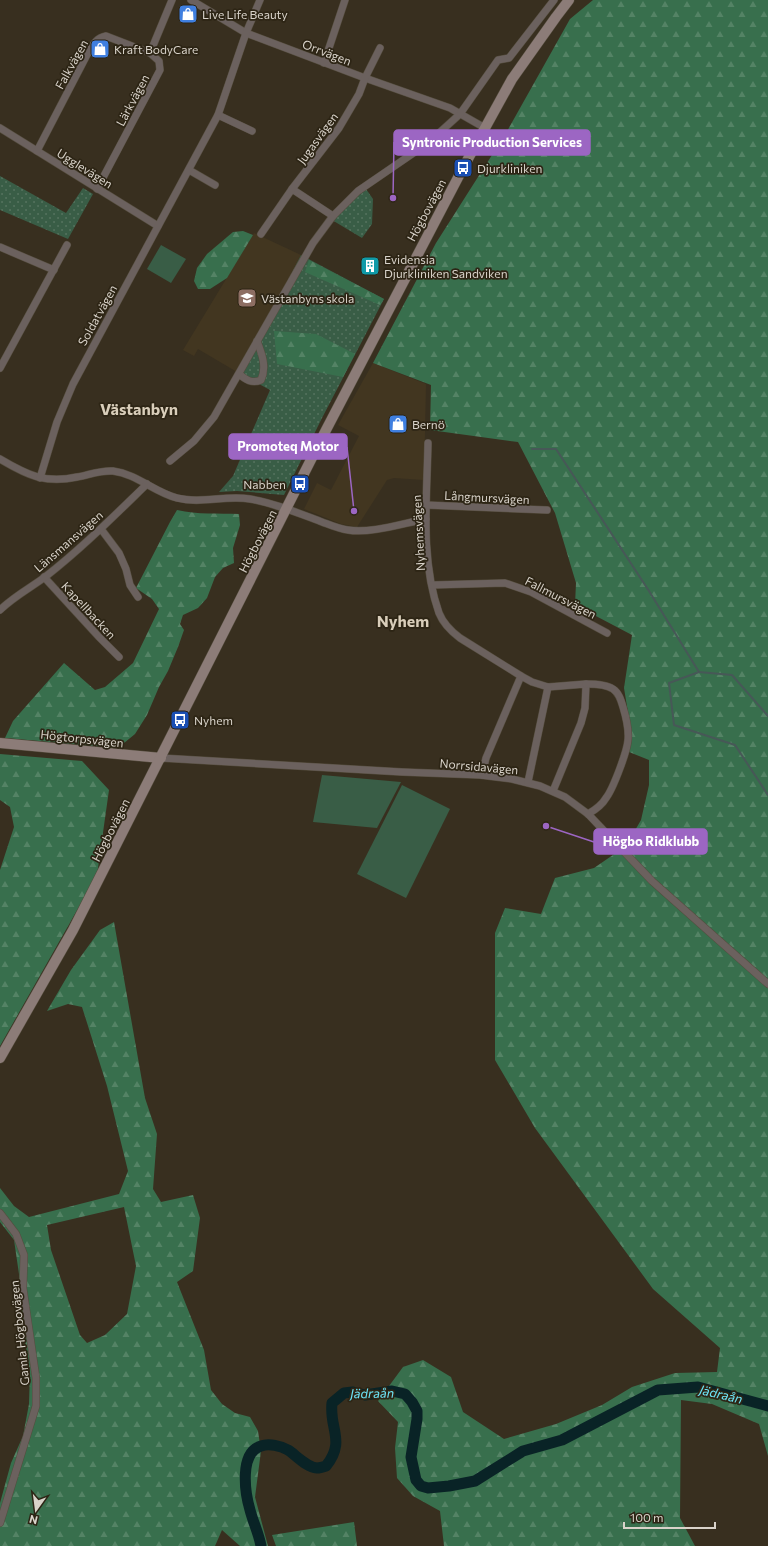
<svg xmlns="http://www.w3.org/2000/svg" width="768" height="1546" viewBox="0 0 768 1546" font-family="Commissioner,sans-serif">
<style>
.built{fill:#423620}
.grass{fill:url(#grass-dots)}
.forest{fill:url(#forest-firs);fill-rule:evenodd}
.pitch{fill:#395d46}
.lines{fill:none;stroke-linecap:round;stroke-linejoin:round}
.stream{stroke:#475857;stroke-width:2}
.river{stroke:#092326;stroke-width:11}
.street-casing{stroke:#554d3e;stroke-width:8}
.secondary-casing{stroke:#554d3e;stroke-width:11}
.street{stroke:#6b615e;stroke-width:7}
.secondary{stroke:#8c7c78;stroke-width:10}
.labels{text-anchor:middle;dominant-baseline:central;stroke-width:3.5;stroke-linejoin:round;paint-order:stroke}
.poi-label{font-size:12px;fill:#d9d3ca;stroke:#2d2515;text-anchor:start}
.street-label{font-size:12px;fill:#d9d3ca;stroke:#2d2515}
.water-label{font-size:13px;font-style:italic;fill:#6de5f7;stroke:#2d2515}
.district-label{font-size:16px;font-weight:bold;fill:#d9ceba;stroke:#2d2515}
.leader{fill:none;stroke:#9c66c3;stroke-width:1.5}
.callout-dot{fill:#9c66c3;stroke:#2d2515;stroke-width:1.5}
.callout{fill:#9c66c3;stroke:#9c66c3;stroke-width:1.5}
.callout-label{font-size:13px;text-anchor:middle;font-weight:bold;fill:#fff}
</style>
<defs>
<pattern id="grass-dots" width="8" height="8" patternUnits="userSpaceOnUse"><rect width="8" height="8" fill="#395d46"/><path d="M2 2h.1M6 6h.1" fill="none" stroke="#55735f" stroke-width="1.8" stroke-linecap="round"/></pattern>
<pattern id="forest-firs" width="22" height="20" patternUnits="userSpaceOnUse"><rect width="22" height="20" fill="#386f4d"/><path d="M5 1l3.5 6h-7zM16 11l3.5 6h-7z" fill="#548365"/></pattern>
</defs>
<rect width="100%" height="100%" fill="#382f1f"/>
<g class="built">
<path d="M 254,233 L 301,255 L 268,318 L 237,372 L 198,349 L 194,356 L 183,350 Z"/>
<path d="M 373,363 L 426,384 L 424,480 L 394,478 L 387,480 L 357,527 L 341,524 L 304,509 L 317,483 L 331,490 L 359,436 L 338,425 Z"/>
</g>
<g class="grass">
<path d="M 0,176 L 66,213 L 83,188 L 93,194 L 68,239 L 0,210 Z"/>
<path d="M 366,189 L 373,199 L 372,224 L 362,238 L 332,220 Z"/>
<path d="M 301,255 L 384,299 L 322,418 L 284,495 L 237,491 L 219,492 L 233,476 L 270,390 L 237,372 L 268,318 Z"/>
</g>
<g class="forest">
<path d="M 593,0 L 768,0 L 768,1456 L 759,1424 L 712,1404 L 681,1400 L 680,1518 L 695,1546 L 444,1546 L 440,1511 L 413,1496 L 397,1478 L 395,1448 L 398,1422 L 378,1401 L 403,1367 L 423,1360 L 451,1377 L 463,1412 L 504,1439 L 556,1424 L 602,1405 L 632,1387 L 675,1373 L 717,1372 L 720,1348 L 653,1289 L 535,1128 L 495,1060 L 495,933 L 505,908 L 541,914 L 555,878 L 594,868 L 626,846 L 641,820 L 649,785 L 649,760 L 629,752 L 632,737 L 624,688 L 632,635 L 575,605 L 576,583 L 555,513 L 518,442 L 430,430 L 431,385 L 373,363 L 436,243 L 506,133 L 570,19 Z"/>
<path d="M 243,231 L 253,235 L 227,278 L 210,289 L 198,289 L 194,281 L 197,268 L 207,254 L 233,232 Z"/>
<path d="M 309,260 L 384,299 L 380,305 L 305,272 Z"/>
<path d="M 274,331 L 316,334 L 355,354 L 343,377 L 277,364 Z"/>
<path d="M 177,510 C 198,515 218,513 239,514 L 240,525 L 233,548 L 234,563 L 223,568 L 215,577 L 207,598 L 198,608 L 183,615 L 180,624 L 184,630 L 178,647 L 168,671 L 159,687 L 147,715 L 135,734 L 118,748 L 5,738 L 13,721 L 64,663 L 95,690 L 105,687 L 133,663 L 159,609 L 152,599 L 136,588 L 170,522 Z"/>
<path d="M 0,754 L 82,761 L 109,790 L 97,875 L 0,1046 L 0,870 L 14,827 L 10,807 L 0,800 Z"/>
<path d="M 114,922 L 145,1098 L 157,1134 L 153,1189 L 161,1202 L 193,1195 L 200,1218 L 193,1271 L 177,1282 L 204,1350 L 211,1390 L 222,1404 L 235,1413 L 250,1417 L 258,1431 L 261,1451 L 255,1497 L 268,1546 L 240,1546 L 222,1530 L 215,1546 L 0,1546 L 0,1503 L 11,1463 L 23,1436 L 29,1404 L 30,1371 L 21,1317 L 19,1274 L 14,1240 L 0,1222 L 0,1188 L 14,1206 L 29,1217 L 119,1194 L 128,1171 L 107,1086 L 82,1007 L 68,1004 L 47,1011 L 71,970 L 100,930 ZM 124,1207 L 136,1266 L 127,1314 L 105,1335 L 87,1343 L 80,1335 L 51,1250 L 47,1225 Z"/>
<path d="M 354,1522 L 357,1546 L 276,1546 L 272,1535 Z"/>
</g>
<g class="pitch">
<path d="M 161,245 L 186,259 L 171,283 L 147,269 Z"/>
<path d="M 322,775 L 401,782 L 377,828 L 313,822 Z"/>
<path d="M 402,785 L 450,809 L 406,898 L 357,874 Z"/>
</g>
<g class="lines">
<g class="stream">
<path d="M 532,449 L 556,449 L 649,591 L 699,672 L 732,675 L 768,716"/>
<path d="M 699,672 L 669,683 L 674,725 L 735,745 L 768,795"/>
</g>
<path class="river" d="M 261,1546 C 259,1534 253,1522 250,1510 C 245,1493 239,1453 261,1446 C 269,1443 281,1446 288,1450 C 296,1455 306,1467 317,1468 C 319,1468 323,1467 326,1466 C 346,1441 329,1429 332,1403 L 344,1393 L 353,1392 L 365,1395 L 392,1391 L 405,1394 L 412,1402 L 417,1411 L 417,1419 L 411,1457 L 416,1480 L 421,1486 L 428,1488 L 449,1486 L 475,1481 L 523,1451 L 562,1440 L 658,1390 L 698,1387 L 768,1406"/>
<defs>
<g id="street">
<path d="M 191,0 L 246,33 L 365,78 L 450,108 L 485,128"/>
<path d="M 324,63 L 345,0"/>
<path d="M 218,115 L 252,131"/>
<path d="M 0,128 L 158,226"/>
<path d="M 37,151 L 89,51 C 94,43 97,38 106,36 L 150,53"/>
<path d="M 189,170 L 215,185"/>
<path d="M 97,189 L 160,70 L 159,61 L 150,53 L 172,0"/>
<path d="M 292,189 L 333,216"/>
<path d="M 261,234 L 292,189 L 339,128 L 359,94 L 365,78 L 380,48"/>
<path d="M 0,247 L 54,270"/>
<path d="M 0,368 L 67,245"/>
<path d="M 239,374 C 246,380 252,384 261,380 C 267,367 262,354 257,341"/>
<path d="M 428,443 C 427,499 420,559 439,613 C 443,623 452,632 460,638 L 521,676 L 486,758 L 482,775"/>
<path d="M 0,459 C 27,475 45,484 77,477 C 89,475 100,470 113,471 C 137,474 154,492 177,498 C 201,504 226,495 250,499 C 274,503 298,513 322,522 C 330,525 339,529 348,530 C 370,534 404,523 426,519"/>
<path d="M 170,461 L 194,441 L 214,417 L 313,243 L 333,216 L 358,191 L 428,143 L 460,114 L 498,60 L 509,58 L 554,0"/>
<path d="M 40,478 L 57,422 L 73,384 L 218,115 L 246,33 L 260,0"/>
<path d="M 426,505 L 547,510"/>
<path d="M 101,529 L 119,553 L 126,569 L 130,585 L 138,597"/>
<path d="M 44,577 L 99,637 L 119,657"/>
<path d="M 432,585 L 505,583 L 531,592 L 607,633"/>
<path d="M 0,610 C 13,597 30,588 45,577 C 81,549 114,516 147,484"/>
<path d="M 521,676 L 532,682 L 548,687 L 586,684 L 585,708 L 581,723 L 553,791"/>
<path d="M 586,684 C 594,684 606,684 613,689 C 619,693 621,700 623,707 C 626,717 629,730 628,740 C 627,752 613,789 606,798 C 602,805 595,810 588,814"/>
<path d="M 161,758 L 402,772 L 480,775 L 512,779 L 540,786 L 565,797 L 588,814 L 652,881 L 768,984"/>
<path d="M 528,782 L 548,687"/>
<path d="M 0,1213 L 16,1234 L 24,1255 L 23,1288 L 36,1378 L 36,1406 L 0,1523"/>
</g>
<g id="secondary">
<path d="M 0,743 L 161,758"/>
<path d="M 0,1058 L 73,930 L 326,430 L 463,168 L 512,79 L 556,17 L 569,0"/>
</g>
</defs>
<use href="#street" class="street-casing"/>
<use href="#secondary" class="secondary-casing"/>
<use href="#street" class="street"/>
<use href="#secondary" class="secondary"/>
</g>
<defs>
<symbol id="shop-square" viewBox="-11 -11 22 22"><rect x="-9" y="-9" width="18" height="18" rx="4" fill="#3f7fe0" stroke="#2d2515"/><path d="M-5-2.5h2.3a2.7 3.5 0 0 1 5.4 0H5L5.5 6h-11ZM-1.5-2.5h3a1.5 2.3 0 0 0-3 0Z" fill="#fff"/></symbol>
<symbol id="bus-square" viewBox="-11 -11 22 22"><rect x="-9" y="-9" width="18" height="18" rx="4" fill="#1a4fb4" stroke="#2d2515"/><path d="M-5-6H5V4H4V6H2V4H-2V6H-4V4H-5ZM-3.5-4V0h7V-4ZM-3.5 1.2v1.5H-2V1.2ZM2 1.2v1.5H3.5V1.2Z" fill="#fff"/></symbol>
<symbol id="building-square" viewBox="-11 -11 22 22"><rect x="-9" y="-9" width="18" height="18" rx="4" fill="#0f9aa8" stroke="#2d2515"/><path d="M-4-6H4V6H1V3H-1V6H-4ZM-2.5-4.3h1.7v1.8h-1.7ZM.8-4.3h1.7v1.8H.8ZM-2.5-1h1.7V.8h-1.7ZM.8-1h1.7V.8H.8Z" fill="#fff"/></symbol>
<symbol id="school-square" viewBox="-11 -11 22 22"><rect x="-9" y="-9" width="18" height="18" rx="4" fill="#8d6e63" stroke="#2d2515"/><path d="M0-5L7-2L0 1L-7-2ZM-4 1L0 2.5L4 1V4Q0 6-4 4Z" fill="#fff"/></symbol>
</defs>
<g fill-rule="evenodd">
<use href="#shop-square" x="177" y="3" width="22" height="22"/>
<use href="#shop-square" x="89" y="38" width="22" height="22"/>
<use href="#bus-square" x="452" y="157" width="22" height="22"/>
<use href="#building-square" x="359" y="255" width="22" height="22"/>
<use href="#school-square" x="236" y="287" width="22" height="22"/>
<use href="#shop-square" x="387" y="413" width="22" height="22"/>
<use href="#bus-square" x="289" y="473" width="22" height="22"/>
<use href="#bus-square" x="169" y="709" width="22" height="22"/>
</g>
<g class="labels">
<g class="poi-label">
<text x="202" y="14">Live Life Beauty</text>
<text x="114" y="49">Kraft BodyCare</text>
<text x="477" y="168">Djurkliniken</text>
<text x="384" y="259">Evidensia<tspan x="384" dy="14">Djurkliniken Sandviken</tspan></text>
<text x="261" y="298">Västanbyns skola</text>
<text x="412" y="424">Bernö</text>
<text x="286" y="484" text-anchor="end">Nabben</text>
<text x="194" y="720">Nyhem</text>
</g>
<g class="street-label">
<text transform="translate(327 52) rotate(21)">Orrvägen</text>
<text transform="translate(71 64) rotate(-61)">Falkvägen</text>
<text transform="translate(132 100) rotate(-62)">Lärkvägen</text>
<text transform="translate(317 138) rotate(-54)">Jugasvägen</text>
<text transform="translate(85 168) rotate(32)">Ugglevägen</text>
<text transform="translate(426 210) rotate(-62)">Högbovägen</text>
<text transform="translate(97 315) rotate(-61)">Soldatvägen</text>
<text transform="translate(487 497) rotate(3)">Långmursvägen</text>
<text transform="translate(418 533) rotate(-93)">Nyhemsvägen</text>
<text transform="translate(68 541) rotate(-41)">Länsmansvägen</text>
<text transform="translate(257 541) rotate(-63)">Högbovägen</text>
<text transform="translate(561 597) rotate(27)">Fallmursvägen</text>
<text transform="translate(89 610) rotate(47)">Kapellbacken</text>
<text transform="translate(82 738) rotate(6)">Högtorpsvägen</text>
<text transform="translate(479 766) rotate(5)">Norrsidavägen</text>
<text transform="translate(110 830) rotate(-63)">Högbovägen</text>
<text transform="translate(19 1333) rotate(-96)">Gamla Högbovägen</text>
</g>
<g class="water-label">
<text transform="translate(372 1393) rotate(-1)">Jädraån</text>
<text transform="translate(721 1394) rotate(13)">Jädraån</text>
</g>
<g class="district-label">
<text x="139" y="408">Västanbyn</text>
<text x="403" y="620">Nyhem</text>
</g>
</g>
<path class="leader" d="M393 198L394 142M354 511L347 447M546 826L594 842"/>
<g class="callout-dot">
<circle cx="393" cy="198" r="4"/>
<circle cx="354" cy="511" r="4"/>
<circle cx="546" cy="826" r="4"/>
</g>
<g class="callout">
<rect x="394" y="130" width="196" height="25" rx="4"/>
<rect x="229" y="434" width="118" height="25" rx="4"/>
<rect x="594" y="829" width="113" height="25" rx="4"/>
</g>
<g class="callout-label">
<text x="492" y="147">Syntronic Production Services</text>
<text x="288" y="451">Promoteq Motor</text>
<text x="651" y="846">Högbo Ridklubb</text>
</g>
<g transform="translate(36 1510) rotate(194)" stroke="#2d2515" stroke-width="3" paint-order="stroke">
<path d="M0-3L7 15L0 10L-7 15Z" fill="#d9d3ca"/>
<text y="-6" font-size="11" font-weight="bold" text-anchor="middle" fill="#d9d3ca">N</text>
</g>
<path d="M624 1522v6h91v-6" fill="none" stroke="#d9d3ca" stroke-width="2"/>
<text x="630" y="1522" font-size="12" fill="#d9d3ca" stroke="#2d2515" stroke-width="3" paint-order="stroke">100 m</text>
</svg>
